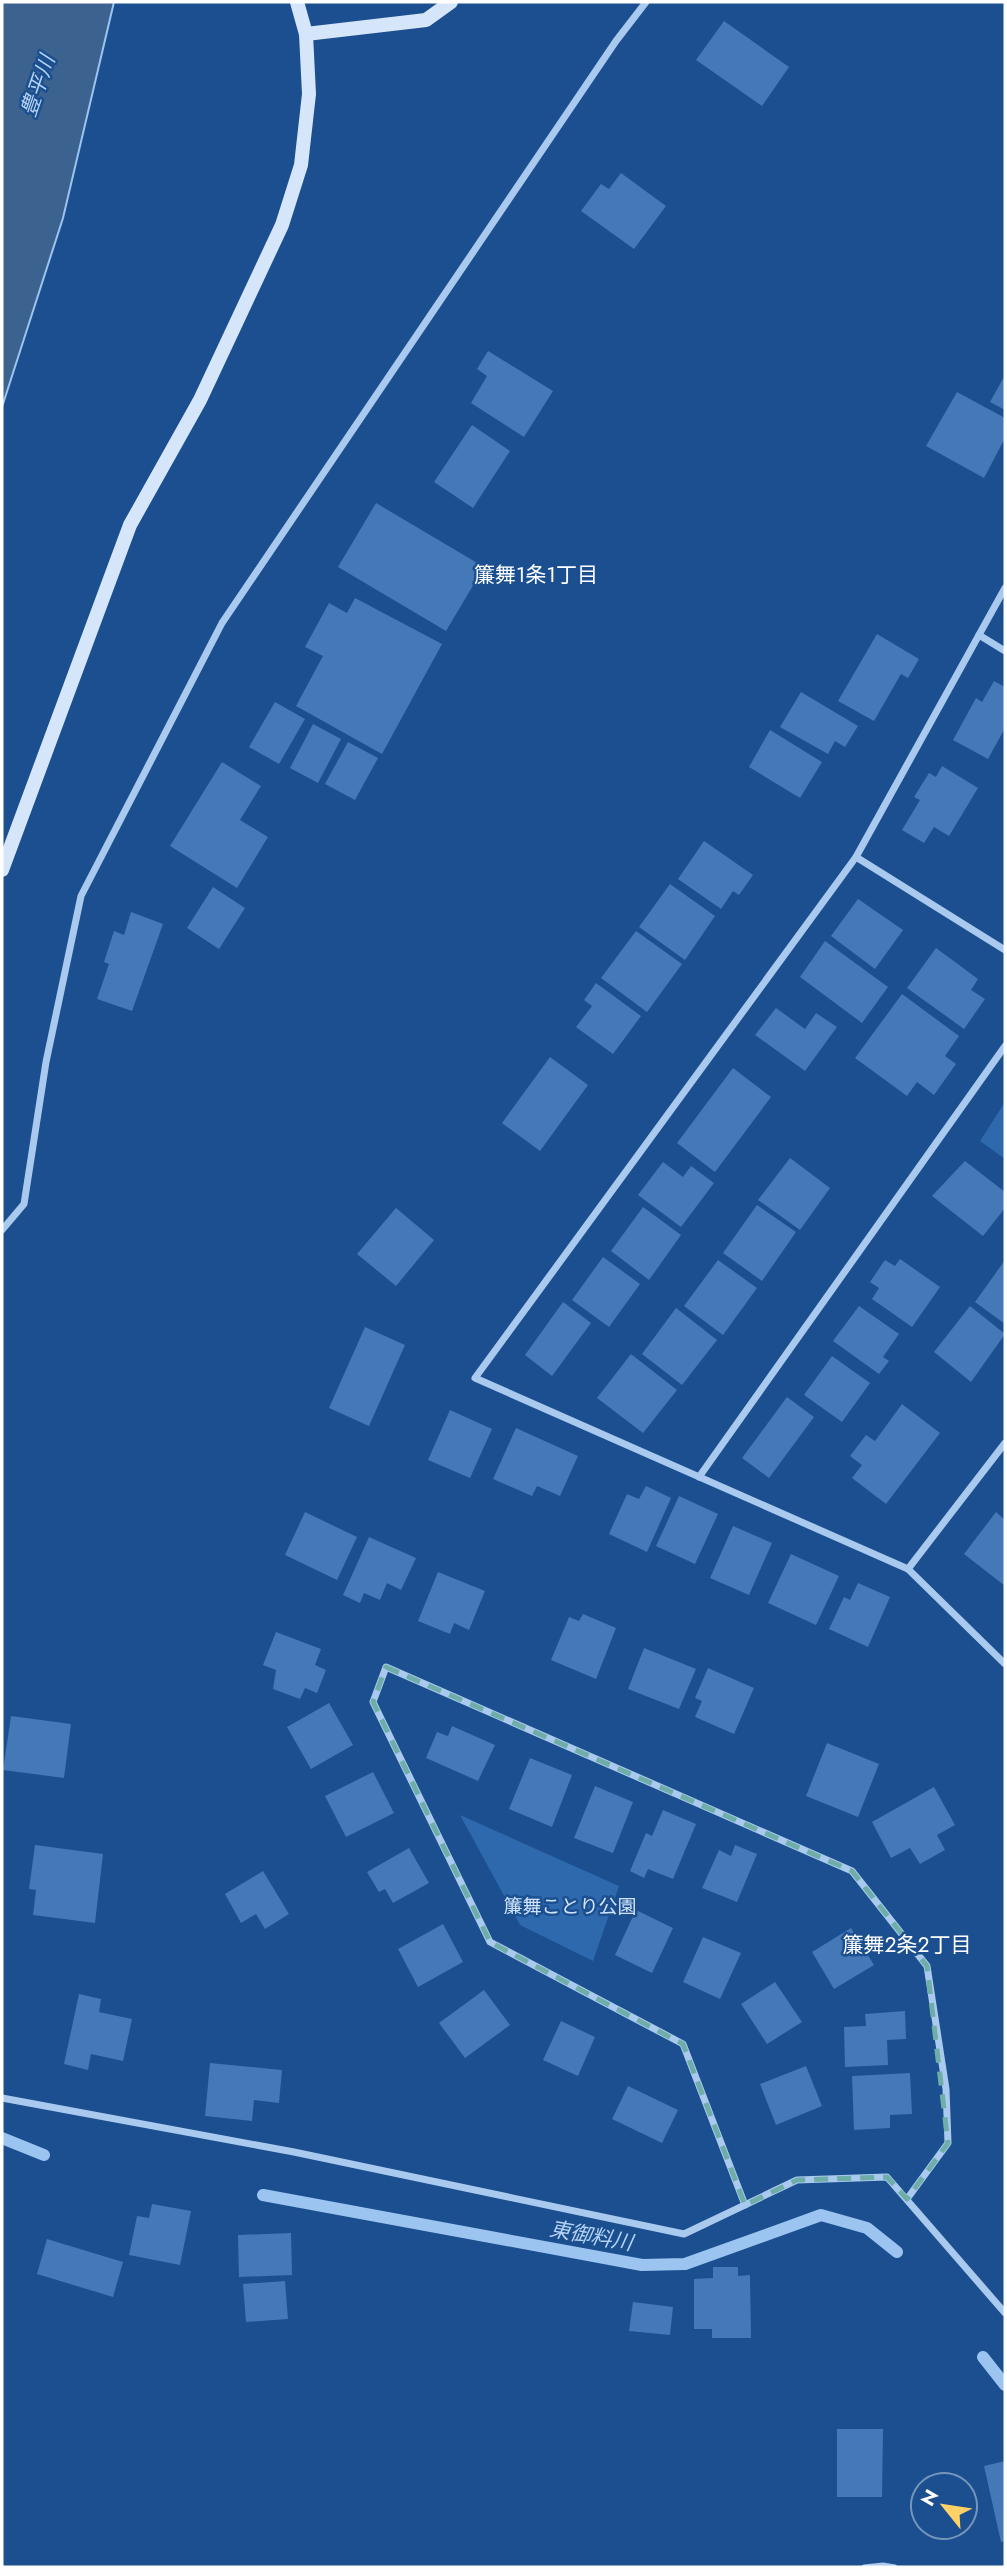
<svg xmlns="http://www.w3.org/2000/svg" width="1007" height="2569" viewBox="0 0 1007 2569" font-family="Jost,'Noto Sans JP',sans-serif">
<style>
.green{fill:#2e69ad}
.water{fill:#3c6290;stroke:#9cc4f0;stroke-width:2}
.lines{fill:none;stroke-linecap:round;stroke-linejoin:round}
.stream{stroke:#9cc4f0;stroke-width:12}
.building{fill:#4478b7}
.lane{stroke:#a9c9ee;stroke-width:5}
.street{stroke:#a9c9ee;stroke-width:7}
.secondary{stroke:#d6e6fa;stroke-width:14}
.marked{fill:none;stroke:#6fada8;stroke-width:5;stroke-dasharray:14 9;stroke-linejoin:round}
.labels{text-anchor:middle;dominant-baseline:central;stroke-width:5;stroke-linejoin:round;paint-order:stroke}
.park-label{font-size:19px;fill:#cfe3fa;stroke:#1b4f8f}
.water-label{font-size:21px;font-style:italic;fill:#b5d3f5;stroke:#1b4f8f}
.neighbourhood-label{font-size:21px;fill:#fff;stroke:#1b4f8f}
</style>
<rect width="100%" height="100%" fill="#1b4f8f"/>
<g class="green">
<path d="M 1005,1102 L 1005,1159 L 980,1141 Z"/>
<path d="M 460,1815 L 619,1886 L 593,1961 L 520,1925 Z"/>
</g>
<path class="water" d="M 2,2 L 114,2 L 63,218 L 2,407 Z"/>
<g class="lines">
<g class="stream">
<path d="M 2,2138 L 44,2155"/>
<path d="M 263,2195 L 642,2265 L 685,2264 L 821,2215 L 867,2228 L 897,2252"/>
<path d="M 983,2357 L 1005,2385"/>
</g>
</g>
<g class="building">
<path d="M 724,21 L 789,67 L 762,106 L 696,60 Z"/>
<path d="M 621,173 L 666,206 L 634,249 L 581,211 L 601,184 L 609,189 Z"/>
<path d="M 488,351 L 553,391 L 524,437 L 471,403 L 487,376 L 477,369 Z"/>
<path d="M 1005,375 L 1005,410 L 990,402 Z"/>
<path d="M 957,392 L 1005,418 L 1005,438 L 984,478 L 926,446 Z"/>
<path d="M 472,425 L 510,451 L 473,508 L 434,482 Z"/>
<path d="M 376,503 L 484,567 L 446,631 L 338,567 Z"/>
<path d="M 355,598 L 442,644 L 382,754 L 296,706 L 323,656 L 305,647 L 329,603 L 347,613 Z"/>
<path d="M 877,634 L 919,659 L 908,678 L 901,674 L 874,721 L 838,701 Z"/>
<path d="M 994,681 L 1005,687 L 1005,728 L 988,759 L 953,740 L 976,698 L 982,702 Z"/>
<path d="M 801,692 L 858,726 L 845,747 L 835,741 L 828,754 L 780,727 Z"/>
<path d="M 275,702 L 305,719 L 279,764 L 249,747 Z"/>
<path d="M 313,724 L 341,739 L 318,783 L 290,768 Z"/>
<path d="M 770,730 L 822,762 L 800,798 L 749,767 Z"/>
<path d="M 348,742 L 378,758 L 355,800 L 325,784 Z"/>
<path d="M 222,762 L 261,786 L 240,820 L 268,837 L 237,888 L 170,846 Z"/>
<path d="M 942,766 L 978,788 L 949,836 L 934,827 L 924,843 L 902,830 L 920,800 L 914,797 L 929,773 L 936,777 Z"/>
<path d="M 704,841 L 753,875 L 739,895 L 733,891 L 721,909 L 678,879 Z"/>
<path d="M 670,884 L 715,916 L 685,960 L 639,927 Z"/>
<path d="M 213,887 L 245,908 L 219,949 L 187,928 Z"/>
<path d="M 858,899 L 903,930 L 875,969 L 831,936 Z"/>
<path d="M 131,912 L 163,924 L 132,1011 L 97,999 L 109,964 L 104,962 L 114,931 L 124,935 Z"/>
<path d="M 636,931 L 682,964 L 647,1012 L 601,978 Z"/>
<path d="M 825,941 L 888,987 L 862,1023 L 800,977 Z"/>
<path d="M 936,948 L 978,979 L 971,990 L 985,999 L 964,1029 L 907,988 Z"/>
<path d="M 596,983 L 641,1016 L 613,1054 L 576,1027 L 592,1006 L 584,1000 Z"/>
<path d="M 902,994 L 959,1036 L 945,1056 L 956,1064 L 934,1095 L 917,1082 L 907,1096 L 855,1058 Z"/>
<path d="M 776,1008 L 805,1029 L 816,1013 L 837,1027 L 805,1071 L 755,1035 Z"/>
<path d="M 550,1057 L 588,1085 L 540,1151 L 502,1123 Z"/>
<path d="M 733,1068 L 771,1097 L 715,1172 L 677,1143 Z"/>
<path d="M 790,1158 L 830,1188 L 800,1230 L 758,1200 Z"/>
<path d="M 965,1161 L 1005,1192 L 1005,1208 L 983,1236 L 932,1196 Z"/>
<path d="M 663,1162 L 683,1177 L 691,1166 L 714,1183 L 681,1227 L 638,1195 Z"/>
<path d="M 757,1205 L 796,1232 L 762,1281 L 723,1253 Z"/>
<path d="M 643,1207 L 681,1235 L 649,1280 L 611,1251 Z"/>
<path d="M 396,1208 L 434,1240 L 396,1286 L 357,1254 Z"/>
<path d="M 603,1257 L 640,1284 L 609,1327 L 572,1300 Z"/>
<path d="M 900,1259 L 940,1287 L 912,1327 L 872,1299 L 879,1288 L 870,1282 L 885,1260 L 895,1266 Z"/>
<path d="M 718,1260 L 757,1288 L 723,1335 L 684,1306 Z"/>
<path d="M 1005,1260 L 1005,1324 L 975,1302 Z"/>
<path d="M 563,1302 L 591,1323 L 552,1376 L 525,1355 Z"/>
<path d="M 859,1306 L 899,1334 L 883,1357 L 889,1361 L 879,1374 L 833,1341 Z"/>
<path d="M 970,1306 L 1005,1334 L 971,1382 L 934,1352 Z"/>
<path d="M 676,1308 L 717,1340 L 682,1385 L 642,1354 Z"/>
<path d="M 365,1327 L 405,1345 L 369,1426 L 329,1408 Z"/>
<path d="M 631,1354 L 677,1390 L 643,1433 L 597,1398 Z"/>
<path d="M 832,1356 L 870,1383 L 842,1422 L 804,1395 Z"/>
<path d="M 787,1397 L 814,1417 L 769,1478 L 742,1458 Z"/>
<path d="M 902,1404 L 940,1433 L 886,1504 L 852,1478 L 862,1465 L 850,1456 L 866,1435 L 875,1441 Z"/>
<path d="M 450,1410 L 492,1429 L 470,1478 L 428,1460 Z"/>
<path d="M 516,1428 L 578,1456 L 560,1496 L 537,1486 L 532,1496 L 493,1479 Z"/>
<path d="M 646,1486 L 671,1498 L 647,1552 L 609,1534 L 627,1494 L 639,1499 Z"/>
<path d="M 679,1496 L 718,1514 L 695,1564 L 656,1546 Z"/>
<path d="M 305,1512 L 357,1537 L 337,1580 L 285,1555 Z"/>
<path d="M 996,1512 L 1005,1520 L 1005,1586 L 964,1554 Z"/>
<path d="M 733,1526 L 772,1543 L 749,1595 L 710,1578 Z"/>
<path d="M 369,1537 L 416,1558 L 401,1590 L 387,1583 L 380,1600 L 364,1593 L 360,1603 L 343,1595 Z"/>
<path d="M 791,1554 L 839,1576 L 816,1625 L 768,1603 Z"/>
<path d="M 438,1572 L 485,1591 L 469,1630 L 454,1623 L 450,1634 L 418,1621 Z"/>
<path d="M 858,1583 L 890,1597 L 868,1647 L 829,1629 L 844,1597 L 850,1600 Z"/>
<path d="M 583,1614 L 616,1628 L 596,1679 L 551,1660 L 569,1617 L 579,1621 Z"/>
<path d="M 276,1632 L 321,1649 L 315,1665 L 326,1670 L 317,1693 L 305,1688 L 300,1699 L 273,1689 L 276,1670 L 263,1665 Z"/>
<path d="M 644,1648 L 696,1669 L 679,1709 L 628,1689 Z"/>
<path d="M 708,1668 L 754,1688 L 734,1734 L 695,1717 L 702,1701 L 695,1698 Z"/>
<path d="M 329,1703 L 353,1745 L 311,1769 L 287,1727 Z"/>
<path d="M 11,1716 L 71,1724 L 64,1778 L 3,1770 Z"/>
<path d="M 452,1726 L 495,1745 L 478,1781 L 426,1758 L 437,1732 L 448,1736 Z"/>
<path d="M 827,1743 L 879,1764 L 858,1817 L 806,1796 Z"/>
<path d="M 530,1758 L 572,1775 L 552,1827 L 509,1809 Z"/>
<path d="M 373,1772 L 394,1813 L 346,1837 L 325,1796 Z"/>
<path d="M 595,1786 L 633,1802 L 613,1853 L 574,1838 Z"/>
<path d="M 934,1787 L 955,1825 L 937,1835 L 945,1850 L 920,1864 L 910,1848 L 891,1858 L 872,1822 Z"/>
<path d="M 663,1810 L 696,1824 L 673,1879 L 648,1869 L 644,1878 L 630,1871 L 646,1833 L 652,1836 Z"/>
<path d="M 35,1845 L 103,1854 L 95,1923 L 33,1915 L 36,1890 L 29,1889 Z"/>
<path d="M 735,1845 L 757,1854 L 737,1902 L 702,1888 L 719,1850 L 731,1856 Z"/>
<path d="M 409,1848 L 429,1883 L 393,1903 L 385,1889 L 379,1892 L 367,1872 Z"/>
<path d="M 263,1871 L 289,1914 L 265,1929 L 256,1914 L 241,1923 L 225,1894 Z"/>
<path d="M 636,1910 L 673,1928 L 652,1973 L 615,1955 Z"/>
<path d="M 443,1924 L 463,1962 L 418,1987 L 398,1949 Z"/>
<path d="M 851,1928 L 874,1965 L 834,1989 L 812,1952 Z"/>
<path d="M 703,1937 L 741,1953 L 720,1999 L 683,1982 Z"/>
<path d="M 775,1982 L 802,2022 L 767,2044 L 741,2004 Z"/>
<path d="M 484,1990 L 510,2025 L 465,2058 L 439,2023 Z"/>
<path d="M 79,1994 L 101,1999 L 99,2012 L 132,2019 L 123,2061 L 91,2054 L 88,2070 L 64,2064 Z"/>
<path d="M 905,2011 L 906,2039 L 887,2040 L 888,2065 L 845,2067 L 844,2027 L 866,2026 L 865,2014 Z"/>
<path d="M 561,2021 L 595,2037 L 578,2076 L 543,2060 Z"/>
<path d="M 210,2063 L 282,2070 L 279,2103 L 254,2100 L 252,2121 L 205,2116 Z"/>
<path d="M 806,2066 L 822,2106 L 776,2125 L 760,2084 Z"/>
<path d="M 910,2073 L 912,2114 L 890,2115 L 890,2128 L 854,2130 L 852,2076 Z"/>
<path d="M 628,2086 L 678,2110 L 662,2143 L 612,2119 Z"/>
<path d="M 152,2204 L 191,2211 L 180,2265 L 129,2255 L 137,2216 L 149,2218 Z"/>
<path d="M 291,2233 L 292,2275 L 239,2277 L 238,2235 Z"/>
<path d="M 47,2239 L 123,2262 L 113,2297 L 37,2274 Z"/>
<path d="M 713,2267 L 738,2267 L 738,2276 L 750,2275 L 751,2338 L 712,2338 L 712,2329 L 694,2329 L 694,2279 L 713,2278 Z"/>
<path d="M 285,2281 L 288,2319 L 246,2322 L 243,2284 Z"/>
<path d="M 633,2302 L 673,2307 L 670,2335 L 629,2331 Z"/>
<path d="M 837,2429 L 883,2429 L 882,2497 L 837,2497 Z"/>
<path d="M 1005,2461 L 1005,2541 L 1001,2542 L 984,2466 Z"/>
</g>
<g class="lines">
<path class="lane" d="M 864,2567 L 883,2565 L 895,2567"/>
<g class="street">
<path d="M 1005,588 L 856,857 L 475,1378 L 908,1569 L 1005,1664"/>
<path d="M 979,635 L 1005,651"/>
<path d="M 856,857 L 1005,950"/>
<path d="M 2,1230 L 24,1204 L 46,1062 L 81,896 L 222,623 L 616,41 L 646,2"/>
<path d="M 699,1477 L 1005,1046"/>
<path d="M 908,1569 L 1005,1443"/>
<path d="M 2,2098 L 294,2152 L 684,2234 L 797,2180 L 887,2177 L 1005,2313"/>
<path d="M 745,2205 L 683,2044 L 490,1942 L 373,1702 L 386,1667 L 852,1871 L 927,1966 L 946,2089 L 948,2143 L 907,2199"/>
</g>
<g class="secondary">
<path d="M 306,34 L 426,20 L 451,2"/>
<path d="M 2,870 L 130,525 L 200,400 L 282,225 L 301,165 L 309,94 L 306,34 L 297,2"/>
</g>
</g>
<path class="marked" d="M 386,1667 L 852,1871 L 927,1966 L 948,2143 L 907,2199 L 887,2177 L 797,2180 L 745,2205 L 683,2044 L 490,1942 L 373,1702 Z"/>
<g class="labels">
<g class="park-label">
<text x="570" y="1906">簾舞ことり公園</text>
</g>
<g class="water-label">
<text transform="translate(38 86) rotate(-71)">豊平川</text>
<text transform="translate(591 2236) rotate(10)">東御料川</text>
</g>
<g class="neighbourhood-label">
<text x="536" y="575">簾舞1条1丁目</text>
<text x="907" y="1945">簾舞2条2丁目</text>
</g>
</g>
<rect width="1007" height="2569" fill="none" stroke="#ffffff" stroke-width="7"/>
<g transform="translate(944 2506) rotate(300)"><circle r="33" fill="#1b4f8f" stroke="#7695bc" stroke-width="2"/>
<path d="M0-5L12 26L0 18L-12 26Z" fill="#ffd166"/>
<text y="-10" font-size="19" font-weight="bold" text-anchor="middle" fill="#ffffff">N</text>
</g>
</svg>
